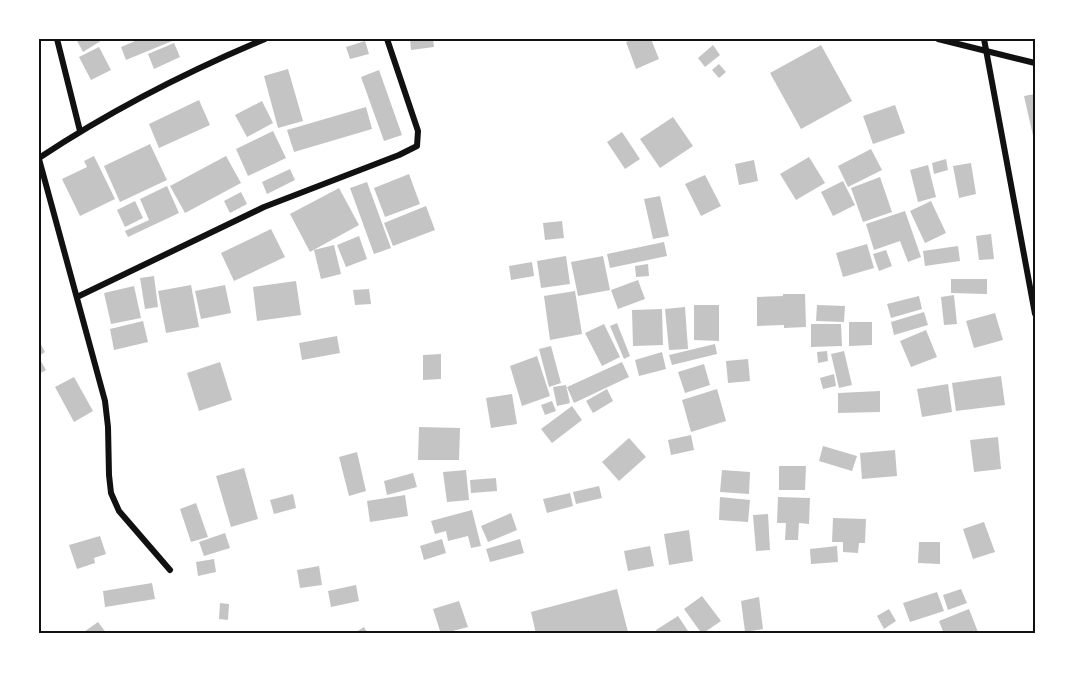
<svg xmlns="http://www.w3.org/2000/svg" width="1074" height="673" viewBox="0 0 1074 673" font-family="Bitter,serif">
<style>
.building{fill:#c4c4c4}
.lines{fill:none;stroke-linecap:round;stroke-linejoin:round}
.minor{stroke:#111;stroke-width:6}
.neatline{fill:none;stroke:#111;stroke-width:2}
</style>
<rect width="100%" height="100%" fill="#fff"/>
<g class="building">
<path d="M 76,39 L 104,39 L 83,52 Z"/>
<path d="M 140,39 L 177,39 L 126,60 L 121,47 Z"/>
<path d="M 410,39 L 433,39 L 434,47 L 411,50 Z"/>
<path d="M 634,39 L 651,39 L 659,59 L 636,69 L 626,42 Z"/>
<path d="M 365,41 L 369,54 L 350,59 L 346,47 Z"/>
<path d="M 174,43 L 180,57 L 154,69 L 148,54 Z"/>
<path d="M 713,45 L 720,55 L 705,67 L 698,58 Z"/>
<path d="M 821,45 L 852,101 L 801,129 L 770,73 Z"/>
<path d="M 99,47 L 111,70 L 91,80 L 79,57 Z"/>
<path d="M 719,64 L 726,72 L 719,78 L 712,70 Z"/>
<path d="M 288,69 L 303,121 L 278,128 L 264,76 Z"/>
<path d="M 379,70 L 402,135 L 384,141 L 361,77 Z"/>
<path d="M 1035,94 L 1035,140 L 1034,140 L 1024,96 Z"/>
<path d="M 199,100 L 210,125 L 159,148 L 149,124 Z"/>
<path d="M 262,101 L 273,123 L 247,137 L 235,115 Z"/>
<path d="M 895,105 L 905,133 L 873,144 L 863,116 Z"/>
<path d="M 366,107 L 372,129 L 294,152 L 287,130 Z"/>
<path d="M 673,117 L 693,146 L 660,168 L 640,139 Z"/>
<path d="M 273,131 L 286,158 L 248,176 L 236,149 Z"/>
<path d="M 622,132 L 640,159 L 625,169 L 607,142 Z"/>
<path d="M 150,144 L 167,180 L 120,202 L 104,166 Z"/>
<path d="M 871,149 L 882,170 L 848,187 L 838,166 Z"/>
<path d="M 94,156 L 115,199 L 80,216 L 62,179 L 87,167 L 84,161 Z"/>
<path d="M 226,156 L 241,183 L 185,213 L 170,186 Z"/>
<path d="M 809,157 L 825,183 L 796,200 L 780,174 Z"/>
<path d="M 946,159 L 948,170 L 934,174 L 932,163 Z"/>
<path d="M 754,160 L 758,181 L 739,185 L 735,164 Z"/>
<path d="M 971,163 L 976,194 L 959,198 L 953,166 Z"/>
<path d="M 928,165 L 936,197 L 918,202 L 910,170 Z"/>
<path d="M 290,169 L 295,180 L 267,194 L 262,182 Z"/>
<path d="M 409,174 L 420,204 L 385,217 L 374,188 Z"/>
<path d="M 705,175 L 721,206 L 701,216 L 685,184 Z"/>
<path d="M 880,177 L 892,212 L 863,222 L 851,188 Z"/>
<path d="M 843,181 L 855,205 L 833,216 L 821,192 Z"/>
<path d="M 367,182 L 391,248 L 374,254 L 350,188 Z"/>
<path d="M 167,186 L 179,213 L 128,237 L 125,231 L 149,220 L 140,199 Z"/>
<path d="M 339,188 L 359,225 L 310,252 L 290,214 Z"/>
<path d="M 241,192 L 247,204 L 230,213 L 224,201 Z"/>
<path d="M 660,196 L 669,236 L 653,239 L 644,199 Z"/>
<path d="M 135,201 L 143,218 L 125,227 L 117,210 Z"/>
<path d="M 931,201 L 946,233 L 925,243 L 910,211 Z"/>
<path d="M 426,206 L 435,230 L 393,246 L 384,223 Z"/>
<path d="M 905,211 L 921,257 L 908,262 L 900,241 L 874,250 L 866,224 Z"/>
<path d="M 562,221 L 564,238 L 545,240 L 543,223 Z"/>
<path d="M 271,229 L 285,257 L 234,281 L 221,253 Z"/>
<path d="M 991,234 L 994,259 L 979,260 L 976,236 Z"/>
<path d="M 359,236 L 367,259 L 346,267 L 337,245 Z"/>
<path d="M 664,242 L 667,256 L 610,268 L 607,254 Z"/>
<path d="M 867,244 L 874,268 L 843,277 L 836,253 Z"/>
<path d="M 334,245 L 341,274 L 321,279 L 314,250 Z"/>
<path d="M 958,246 L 960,261 L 925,266 L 923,251 Z"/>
<path d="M 886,250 L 892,266 L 879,271 L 873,254 Z"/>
<path d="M 566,256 L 570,284 L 541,288 L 537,261 Z"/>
<path d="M 603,256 L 610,290 L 578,296 L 571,262 Z"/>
<path d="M 532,262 L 534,276 L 511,280 L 509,266 Z"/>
<path d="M 648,264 L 649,276 L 636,277 L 635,266 Z"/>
<path d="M 154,276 L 158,307 L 145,309 L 140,278 Z"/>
<path d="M 951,279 L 987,279 L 987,294 L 951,293 Z"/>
<path d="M 638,280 L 645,299 L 618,309 L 611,290 Z"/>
<path d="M 296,281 L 301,315 L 257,321 L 253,287 Z"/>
<path d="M 191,285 L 199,327 L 166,333 L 158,291 Z"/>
<path d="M 225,285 L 231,313 L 201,319 L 195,291 Z"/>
<path d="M 134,286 L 141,318 L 111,324 L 104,293 Z"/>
<path d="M 369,289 L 371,304 L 355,305 L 353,290 Z"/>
<path d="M 575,291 L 582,334 L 550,340 L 544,296 Z"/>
<path d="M 783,294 L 805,294 L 806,327 L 784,328 L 784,325 L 757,326 L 757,297 L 783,296 Z"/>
<path d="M 954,295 L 957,324 L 944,325 L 941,297 Z"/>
<path d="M 919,296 L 922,309 L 891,318 L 887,304 Z"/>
<path d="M 694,305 L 719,305 L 719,341 L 694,340 Z"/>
<path d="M 817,305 L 845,306 L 844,322 L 816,321 Z"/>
<path d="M 685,307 L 688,349 L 669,350 L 665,309 Z"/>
<path d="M 662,309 L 663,345 L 633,346 L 632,310 Z"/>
<path d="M 924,312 L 928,325 L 894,335 L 891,322 Z"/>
<path d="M 995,313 L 1003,340 L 974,348 L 966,321 Z"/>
<path d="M 143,321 L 148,342 L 114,350 L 110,329 Z"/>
<path d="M 849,322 L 872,322 L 872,345 L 849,346 Z"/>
<path d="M 617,323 L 630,356 L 624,359 L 610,326 Z"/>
<path d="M 604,324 L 620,357 L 602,366 L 585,333 Z"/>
<path d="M 811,324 L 841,324 L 842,346 L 811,347 Z"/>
<path d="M 926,330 L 937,357 L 911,367 L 900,341 Z"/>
<path d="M 337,336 L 340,353 L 302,360 L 299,343 Z"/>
<path d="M 39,341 L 45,352 L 39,356 Z"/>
<path d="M 715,344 L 717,354 L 672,365 L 669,355 Z"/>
<path d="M 551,346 L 561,383 L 549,387 L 539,349 Z"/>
<path d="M 827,351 L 828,361 L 818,363 L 817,352 Z"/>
<path d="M 844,351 L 852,385 L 839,388 L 831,354 Z"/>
<path d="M 662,352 L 666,369 L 639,376 L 635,360 Z"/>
<path d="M 441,354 L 441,379 L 423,380 L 423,355 Z"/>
<path d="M 537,356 L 550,396 L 522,406 L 510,366 Z"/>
<path d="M 39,358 L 46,370 L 39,374 Z"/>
<path d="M 748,359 L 750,381 L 728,383 L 726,361 Z"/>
<path d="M 220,362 L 232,400 L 199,411 L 187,373 Z"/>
<path d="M 622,362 L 629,377 L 574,403 L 567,387 Z"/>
<path d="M 704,364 L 710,385 L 685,393 L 678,372 Z"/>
<path d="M 834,374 L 836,386 L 823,389 L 820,378 Z"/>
<path d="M 1001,376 L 1005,405 L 956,411 L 952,383 Z"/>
<path d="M 74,377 L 93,411 L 74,422 L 55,387 Z"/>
<path d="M 948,384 L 952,412 L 922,417 L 917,389 Z"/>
<path d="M 566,385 L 570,403 L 557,406 L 553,387 Z"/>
<path d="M 607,389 L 613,401 L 593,413 L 586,401 Z"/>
<path d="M 717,389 L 726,421 L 691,432 L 682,400 Z"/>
<path d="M 880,391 L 880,412 L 838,413 L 838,393 Z"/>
<path d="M 512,394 L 517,424 L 491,428 L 486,398 Z"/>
<path d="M 552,401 L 556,411 L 545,415 L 541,405 Z"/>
<path d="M 572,406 L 582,420 L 552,443 L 541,429 Z"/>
<path d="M 419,427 L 460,428 L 459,460 L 418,460 Z"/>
<path d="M 691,435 L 694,450 L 671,455 L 668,440 Z"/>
<path d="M 998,437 L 1001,469 L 974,472 L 970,440 Z"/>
<path d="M 629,438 L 646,457 L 619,481 L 602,462 Z"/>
<path d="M 823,446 L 857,456 L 852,471 L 819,461 Z"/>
<path d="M 895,450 L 897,476 L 862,479 L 860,453 Z"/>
<path d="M 357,452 L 366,491 L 349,496 L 339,457 Z"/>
<path d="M 779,466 L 806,466 L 805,490 L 779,490 Z"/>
<path d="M 244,468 L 258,519 L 231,527 L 216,476 Z"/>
<path d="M 466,470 L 469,500 L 447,502 L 443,472 Z"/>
<path d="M 722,470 L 750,472 L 749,494 L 720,492 Z"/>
<path d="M 413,473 L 417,487 L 387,495 L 384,481 Z"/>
<path d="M 496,478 L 497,491 L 471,493 L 470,480 Z"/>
<path d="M 599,486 L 602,498 L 576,504 L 573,492 Z"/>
<path d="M 570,493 L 573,506 L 547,513 L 543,499 Z"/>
<path d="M 293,494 L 296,508 L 274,514 L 270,500 Z"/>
<path d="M 405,495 L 408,516 L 370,522 L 367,501 Z"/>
<path d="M 720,497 L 750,500 L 748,522 L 719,520 Z"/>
<path d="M 778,497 L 810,498 L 809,524 L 799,523 L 798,540 L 785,540 L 786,523 L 777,523 Z"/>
<path d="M 196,503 L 208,537 L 191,542 L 180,509 Z"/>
<path d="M 472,510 L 481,546 L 471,548 L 468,536 L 448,541 L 446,531 L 435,534 L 431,521 Z"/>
<path d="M 511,513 L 517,530 L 488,542 L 481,526 Z"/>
<path d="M 768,514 L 770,550 L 756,551 L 753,515 Z"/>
<path d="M 833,518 L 866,519 L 865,543 L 859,543 L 858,553 L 843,552 L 843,542 L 832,542 Z"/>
<path d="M 984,522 L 995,552 L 973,559 L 963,529 Z"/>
<path d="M 689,530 L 693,561 L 669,565 L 664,534 Z"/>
<path d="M 225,533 L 230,548 L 204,556 L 199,542 Z"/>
<path d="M 100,536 L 106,554 L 94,558 L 95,563 L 77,569 L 69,545 Z"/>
<path d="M 442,539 L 446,553 L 424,560 L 420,546 Z"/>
<path d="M 520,539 L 524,553 L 490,562 L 486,549 Z"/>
<path d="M 919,542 L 940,542 L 940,564 L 918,563 Z"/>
<path d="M 650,546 L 654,566 L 628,571 L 624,551 Z"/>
<path d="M 837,546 L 838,562 L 811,564 L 810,549 Z"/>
<path d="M 214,559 L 216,572 L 198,576 L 196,562 Z"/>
<path d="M 319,566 L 322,585 L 300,588 L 297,570 Z"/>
<path d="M 152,583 L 155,599 L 105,607 L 103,591 Z"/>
<path d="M 356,585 L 359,601 L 331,607 L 328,591 Z"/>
<path d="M 617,589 L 628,632 L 536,634 L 531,612 Z"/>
<path d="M 961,589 L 967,603 L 948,610 L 943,595 Z"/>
<path d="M 937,592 L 944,611 L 910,622 L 903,603 Z"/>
<path d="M 702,596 L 721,621 L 702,634 L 684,609 Z"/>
<path d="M 759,597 L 763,629 L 745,632 L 741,601 Z"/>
<path d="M 459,601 L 468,627 L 441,634 L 433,609 Z"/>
<path d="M 220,603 L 229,604 L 228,620 L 219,619 Z"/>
<path d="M 889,609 L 896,621 L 884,629 L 877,616 Z"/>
<path d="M 969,609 L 978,632 L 973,634 L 944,634 L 939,621 Z"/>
<path d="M 678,616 L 690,634 L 659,634 L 656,630 Z"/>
<path d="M 98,622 L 107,634 L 81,634 Z"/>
<path d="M 364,627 L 368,634 L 353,634 Z"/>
</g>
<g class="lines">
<g class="minor">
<path d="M 57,39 L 80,131"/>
<path d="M 938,39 L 1035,63"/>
<path d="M 984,39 L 1035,314"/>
<path d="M 39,158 C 110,111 186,72 265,39"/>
<path d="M 39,159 L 105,401 L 108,427 L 109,475 L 111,493 L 119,511 L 170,570"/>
<path d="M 77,297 L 264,207 L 399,155 L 417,146 L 418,131 L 387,39"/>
</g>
</g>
<rect width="1074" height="673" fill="none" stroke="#ffffff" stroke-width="81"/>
<rect x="40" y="40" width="994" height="592" class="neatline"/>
</svg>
